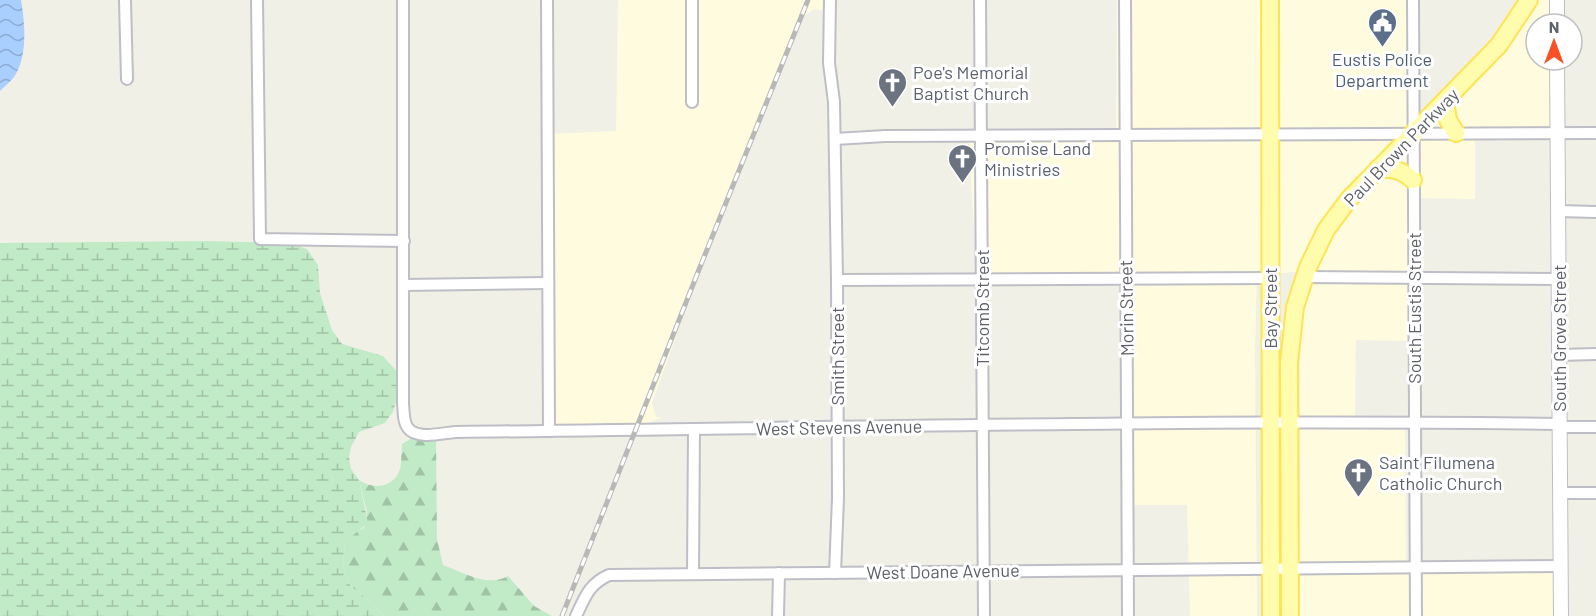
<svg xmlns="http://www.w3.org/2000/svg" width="1596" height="616" viewBox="0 0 1596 616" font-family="Barlow,sans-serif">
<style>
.commercial{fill:#fffbde}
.forest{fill:url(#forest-firs)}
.wetland{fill:url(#wetland-marsh)}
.water{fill:url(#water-waves)}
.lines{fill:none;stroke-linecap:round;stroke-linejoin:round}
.minor-casing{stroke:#bebfc6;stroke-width:14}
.tertiary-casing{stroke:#bebfc6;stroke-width:16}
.primary-casing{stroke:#fee453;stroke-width:20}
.minor{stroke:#fff;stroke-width:10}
.tertiary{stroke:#fff;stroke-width:14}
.primary{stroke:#fffcae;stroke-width:16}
.rail-casing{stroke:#b8b8b9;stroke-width:5}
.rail{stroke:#fff;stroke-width:3;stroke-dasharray:9;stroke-linecap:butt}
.labels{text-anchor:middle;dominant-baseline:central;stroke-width:6;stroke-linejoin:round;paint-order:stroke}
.service-label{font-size:18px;fill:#4e5e75;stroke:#fff}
.worship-label{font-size:18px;fill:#5b616d;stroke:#fff;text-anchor:start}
.street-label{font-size:18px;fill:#5e6168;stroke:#fff}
</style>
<defs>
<pattern id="forest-firs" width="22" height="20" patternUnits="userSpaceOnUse" patternTransform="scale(1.5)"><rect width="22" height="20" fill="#c1ebc7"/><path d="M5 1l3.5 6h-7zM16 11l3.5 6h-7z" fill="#a0c2a5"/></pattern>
<pattern id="wetland-marsh" width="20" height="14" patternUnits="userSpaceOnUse" patternTransform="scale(1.5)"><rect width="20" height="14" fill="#c1ebc7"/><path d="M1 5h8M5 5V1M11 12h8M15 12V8" fill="none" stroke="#a0c2a5"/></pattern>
<pattern id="water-waves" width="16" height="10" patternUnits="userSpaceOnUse" patternTransform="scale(1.5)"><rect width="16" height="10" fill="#a9cfff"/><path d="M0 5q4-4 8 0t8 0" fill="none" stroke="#8dabd2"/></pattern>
</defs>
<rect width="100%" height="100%" fill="#f1f0e7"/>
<g class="commercial">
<path d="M 618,0 L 831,0 L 827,11 L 814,9 L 804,16 L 690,297 L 652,403 L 656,417 L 662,417 L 644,425 L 639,437 L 551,434 L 546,134 L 616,131 Z"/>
<path d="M 1117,0 L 1265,0 L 1264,275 L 1257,276 L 1255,354 L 1257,616 L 1190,616 L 1187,505 L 1122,505 L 1123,274 L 1002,276 L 977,274 L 968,135 L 1116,136 Z"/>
<path d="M 1275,0 L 1411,0 L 1416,120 L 1301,271 L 1274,274 Z"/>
<path d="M 1534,0 L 1552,0 L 1552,24 L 1536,24 L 1536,60 L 1552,60 L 1552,135 L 1475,139 L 1475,199 L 1408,198 L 1407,341 L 1356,340 L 1355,416 L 1405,424 L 1406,568 L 1555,559 L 1556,616 L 1300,616 L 1300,330 L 1306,287 L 1341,218 L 1441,113 L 1456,124 L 1450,103 Z"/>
</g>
<path class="forest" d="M 420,433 L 436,439 L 437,539 L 443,565 C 462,572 488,588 508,576 L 534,606 L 552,616 L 384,616 C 358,582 338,598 345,542 L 356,532 L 364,528 L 367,512 L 359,480 C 373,490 394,488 400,469 C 402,462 401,452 402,444 Z"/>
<path class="wetland" d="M 206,241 L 289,243 L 307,249 L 318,265 L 320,293 L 332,330 L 342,344 L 383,356 L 397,372 L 399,392 L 393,412 L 385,423 L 359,432 L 351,447 L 349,457 L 351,469 L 359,480 L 368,523 L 345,542 C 338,598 358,582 384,616 L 0,616 L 0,243 Z"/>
<path class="water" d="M 0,0 L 21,0 C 25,24 28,56 14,77 C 10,82 4,87 0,91 Z"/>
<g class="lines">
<defs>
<g id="minor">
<path d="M 125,0 L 127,79"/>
<path d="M 257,0 L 260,239 L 404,241"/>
<path d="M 403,0 L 403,404 C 404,412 403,422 408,428 C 417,440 443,433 455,432 C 823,428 1191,419 1559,424"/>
<path d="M 547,0 L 549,431"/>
<path d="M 830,0 L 829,63 L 834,102 L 837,280 L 838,498 L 835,573"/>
<path d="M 980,0 L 984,616"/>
<path d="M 1125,0 L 1128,616"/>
<path d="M 1413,0 L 1416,616"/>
<path d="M 692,102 L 692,0"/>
<path d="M 835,139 L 885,136 L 1596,133"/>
<path d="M 1558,211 L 1596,212"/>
<path d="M 1304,277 L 1558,279"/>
<path d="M 837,280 L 1269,278"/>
<path d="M 404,285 L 548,283"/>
<path d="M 1559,355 L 1596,354"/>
<path d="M 1559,427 L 1596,427"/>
<path d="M 1560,493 L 1596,493"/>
<path d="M 693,574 L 694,430"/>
<path d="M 576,616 C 585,597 589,584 609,575 L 1560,566"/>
<path d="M 778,616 L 779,573"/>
</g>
<g id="tertiary">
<path d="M 1557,24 L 1557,0"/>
<path d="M 1557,60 L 1561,616"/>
</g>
<g id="primary">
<path d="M 1270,0 L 1271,616"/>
<path d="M 1445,101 L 1448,120 L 1456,133"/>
<path d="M 1378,169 C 1393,168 1402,170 1413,180"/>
<path d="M 1290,616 L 1289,363 L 1295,307 L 1308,267 L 1326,230 L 1349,199 L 1499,45 L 1529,0"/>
</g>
</defs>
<use href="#minor" class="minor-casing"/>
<use href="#tertiary" class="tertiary-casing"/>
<use href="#primary" class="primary-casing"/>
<use href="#minor" class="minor"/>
<use href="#tertiary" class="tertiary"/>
<use href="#primary" class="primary"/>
<defs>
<path id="rail" d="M 562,616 L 700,267 L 808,0"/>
</defs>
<use href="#rail" class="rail-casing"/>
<use href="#rail" class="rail"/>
</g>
<defs>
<symbol id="civic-pin" viewBox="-11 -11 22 30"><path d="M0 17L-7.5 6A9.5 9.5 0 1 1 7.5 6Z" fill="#5c6f8a" stroke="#fff"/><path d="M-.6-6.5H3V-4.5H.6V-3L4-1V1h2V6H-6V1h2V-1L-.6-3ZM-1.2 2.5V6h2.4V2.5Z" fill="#fff"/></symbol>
<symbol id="church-pin" viewBox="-11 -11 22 30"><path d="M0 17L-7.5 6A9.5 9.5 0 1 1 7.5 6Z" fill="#6b7280" stroke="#fff"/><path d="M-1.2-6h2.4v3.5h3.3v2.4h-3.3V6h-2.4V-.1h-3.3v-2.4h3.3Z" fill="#fff"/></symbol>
</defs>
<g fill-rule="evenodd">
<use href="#civic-pin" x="1366" y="6" width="33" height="45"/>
<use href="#church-pin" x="876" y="66" width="33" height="45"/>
<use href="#church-pin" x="946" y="142" width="33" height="45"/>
<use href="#church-pin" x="1342" y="456" width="33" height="45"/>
</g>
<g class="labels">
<g class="service-label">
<text x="1382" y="59">Eustis Police<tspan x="1382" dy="21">Department</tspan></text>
</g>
<g class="worship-label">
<text x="913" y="72">Poe's Memorial<tspan x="913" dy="21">Baptist Church</tspan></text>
<text x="984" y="148">Promise Land<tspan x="984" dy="21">Ministries</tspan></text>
<text x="1379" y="462">Saint Filumena<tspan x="1379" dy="21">Catholic Church</tspan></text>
</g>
<g class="street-label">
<text transform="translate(1401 147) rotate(-46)">Paul Brown Parkway</text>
<text transform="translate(982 308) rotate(-90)">Titcomb Street</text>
<text transform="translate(1126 308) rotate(-91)">Morin Street</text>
<text transform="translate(1270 308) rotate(-90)">Bay Street</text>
<text transform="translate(1414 308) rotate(-90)">South Eustis Street</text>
<text transform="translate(1559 338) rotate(-90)">South Grove Street</text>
<text transform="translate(837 356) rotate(-90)">Smith Street</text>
<text transform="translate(839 427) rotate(-1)">West Stevens Avenue</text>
<text transform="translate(943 571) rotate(-1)">West Doane Avenue</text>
</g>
</g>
<g transform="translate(1554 42)"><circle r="28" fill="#ffffff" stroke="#bfc0c3" stroke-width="1.5"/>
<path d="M0-4.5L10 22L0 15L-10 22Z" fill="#f95025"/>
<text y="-9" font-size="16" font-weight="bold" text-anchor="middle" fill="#5e6168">N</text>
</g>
</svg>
